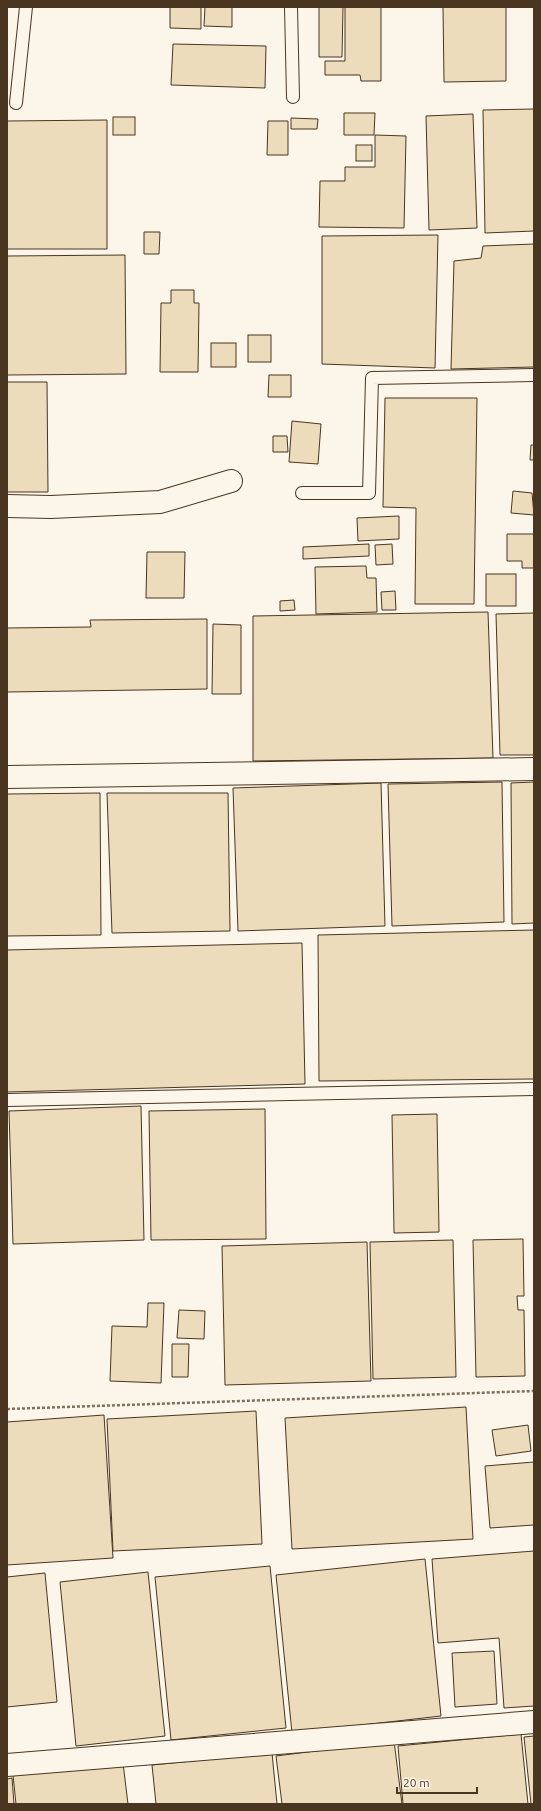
<svg xmlns="http://www.w3.org/2000/svg" width="541" height="1811" viewBox="0 0 541 1811" font-family="Ubuntu,sans-serif">
<style>
.building{fill:#ecdcbc;stroke:#4a3520}
.lines{fill:none;stroke-linecap:round;stroke-linejoin:round}
.lane-casing{stroke:#4a3520;stroke-width:14}
.street-casing{stroke:#4a3520;stroke-width:24}
.path{stroke:#7f6f5c;stroke-width:2.5;stroke-dasharray:3 2;stroke-linecap:butt}
.lane{stroke:#fbf6e9;stroke-width:12}
.street{stroke:#fbf6e9;stroke-width:22}
</style>
<rect width="100%" height="100%" fill="#fbf6e9"/>
<g class="building">
<path d="M 170,7 L 201,7 L 201,29 L 170,28 Z"/>
<path d="M 205,7 L 232,7 L 232,27 L 204,26 Z"/>
<path d="M 319,7 L 343,7 L 342,57 L 319,57 Z"/>
<path d="M 345,7 L 381,7 L 381,81 L 361,81 L 360,75 L 325,75 L 325,61 L 345,61 Z"/>
<path d="M 443,7 L 506,7 L 506,81 L 444,82 Z"/>
<path d="M 173,44 L 266,46 L 265,88 L 171,85 Z"/>
<path d="M 534,109 L 534,231 L 485,233 L 483,110 Z"/>
<path d="M 344,113 L 375,113 L 374,135 L 344,135 Z"/>
<path d="M 473,114 L 477,228 L 429,230 L 426,116 Z"/>
<rect x="113" y="117" width="22" height="18"/>
<path d="M 291,118 L 318,119 L 317,129 L 291,129 Z"/>
<path d="M 107,120 L 107,249 L 7,249 L 7,121 Z"/>
<path d="M 268,121 L 288,121 L 288,155 L 267,155 Z"/>
<path d="M 375,135 L 406,136 L 404,228 L 319,227 L 320,181 L 345,181 L 345,167 L 375,167 Z"/>
<rect x="356" y="145" width="16" height="16"/>
<path d="M 144,232 L 160,232 L 159,254 L 144,254 Z"/>
<path d="M 438,235 L 435,368 L 322,364 L 322,236 Z"/>
<path d="M 534,244 L 534,367 L 451,369 L 454,261 L 481,258 L 483,246 Z"/>
<path d="M 125,255 L 126,374 L 7,375 L 7,256 Z"/>
<path d="M 171,290 L 194,290 L 194,303 L 199,303 L 198,372 L 160,372 L 161,303 L 171,303 Z"/>
<rect x="248" y="335" width="23" height="27"/>
<rect x="211" y="343" width="25" height="24"/>
<path d="M 269,375 L 291,375 L 291,397 L 268,397 Z"/>
<path d="M 7,382 L 47,382 L 48,492 L 7,492 Z"/>
<path d="M 385,398 L 477,398 L 474,604 L 415,604 L 416,508 L 383,507 Z"/>
<path d="M 292,421 L 321,424 L 318,464 L 289,462 Z"/>
<path d="M 273,436 L 287,436 L 288,452 L 273,452 Z"/>
<path d="M 531,445 L 534,445 L 534,460 L 530,460 Z"/>
<path d="M 513,491 L 532,493 L 534,515 L 511,513 Z"/>
<path d="M 399,516 L 399,539 L 358,541 L 357,518 Z"/>
<path d="M 507,534 L 534,534 L 534,568 L 522,568 L 522,561 L 507,561 Z"/>
<path d="M 369,544 L 369,556 L 303,559 L 303,547 Z"/>
<path d="M 392,544 L 393,564 L 376,565 L 375,545 Z"/>
<path d="M 147,552 L 185,552 L 184,598 L 146,598 Z"/>
<path d="M 366,566 L 367,578 L 376,578 L 377,612 L 316,614 L 315,567 Z"/>
<rect x="486" y="574" width="30" height="32"/>
<path d="M 395,591 L 396,610 L 382,610 L 381,592 Z"/>
<path d="M 294,600 L 295,610 L 280,611 L 280,601 Z"/>
<path d="M 488,612 L 493,758 L 253,761 L 253,616 Z"/>
<path d="M 534,613 L 534,755 L 500,755 L 496,614 Z"/>
<path d="M 207,619 L 207,689 L 7,692 L 7,628 L 91,627 L 90,620 Z"/>
<path d="M 213,624 L 241,625 L 241,694 L 212,694 Z"/>
<path d="M 502,782 L 504,922 L 392,926 L 388,784 Z"/>
<path d="M 534,782 L 534,923 L 512,924 L 511,783 Z"/>
<path d="M 381,783 L 385,926 L 238,931 L 233,788 Z"/>
<path d="M 100,793 L 101,935 L 7,936 L 7,794 Z"/>
<path d="M 107,793 L 228,793 L 230,931 L 112,933 Z"/>
<path d="M 534,930 L 534,1079 L 319,1081 L 318,935 Z"/>
<path d="M 302,943 L 305,1084 L 7,1092 L 7,950 Z"/>
<path d="M 141,1106 L 144,1240 L 13,1244 L 9,1111 Z"/>
<path d="M 265,1109 L 266,1239 L 151,1240 L 149,1111 Z"/>
<path d="M 437,1114 L 439,1232 L 394,1233 L 392,1115 Z"/>
<path d="M 523,1239 L 524,1296 L 517,1296 L 518,1310 L 524,1310 L 525,1376 L 476,1377 L 473,1240 Z"/>
<path d="M 453,1240 L 456,1377 L 373,1379 L 370,1242 Z"/>
<path d="M 367,1242 L 371,1381 L 225,1385 L 222,1246 Z"/>
<path d="M 148,1303 L 164,1303 L 161,1383 L 110,1381 L 112,1326 L 147,1327 Z"/>
<path d="M 179,1310 L 205,1311 L 204,1339 L 177,1338 Z"/>
<path d="M 172,1344 L 189,1344 L 188,1377 L 172,1377 Z"/>
<path d="M 466,1407 L 473,1539 L 292,1549 L 285,1418 Z"/>
<path d="M 256,1411 L 262,1544 L 113,1551 L 107,1419 Z"/>
<path d="M 104,1415 L 113,1558 L 7,1565 L 7,1422 Z"/>
<path d="M 528,1425 L 531,1451 L 496,1456 L 492,1430 Z"/>
<path d="M 534,1462 L 534,1525 L 490,1528 L 485,1466 Z"/>
<path d="M 534,1551 L 534,1706 L 504,1708 L 499,1638 L 438,1643 L 432,1559 Z"/>
<path d="M 425,1559 L 441,1716 L 292,1733 L 276,1575 Z"/>
<path d="M 270,1566 L 286,1728 L 171,1740 L 155,1577 Z"/>
<path d="M 148,1572 L 165,1736 L 76,1746 L 60,1582 Z"/>
<path d="M 45,1573 L 57,1702 L 7,1707 L 7,1577 Z"/>
<path d="M 494,1651 L 497,1704 L 455,1707 L 452,1653 Z"/>
<path d="M 521,1734 L 528,1804 L 403,1804 L 398,1746 Z"/>
<path d="M 534,1736 L 534,1804 L 531,1804 L 524,1737 Z"/>
<path d="M 394,1741 L 402,1804 L 282,1804 L 276,1756 Z"/>
<path d="M 272,1753 L 277,1804 L 156,1804 L 152,1765 Z"/>
<path d="M 123,1763 L 128,1804 L 16,1804 L 13,1775 Z"/>
<path d="M 12,1778 L 14,1804 L 7,1804 L 7,1779 Z"/>
</g>
<g class="lines">
<defs>
<g id="lane">
<path d="M 291,7 L 293,97"/>
<path d="M 16,103 L 26,7"/>
<path d="M 302,493 L 369,493 L 372,378 L 534,375"/>
<path d="M 7,1100 L 534,1089"/>
</g>
<g id="street">
<path d="M 7,506 L 51,507 L 160,502 L 231,481"/>
<path d="M 7,777 L 534,769"/>
<path d="M 7,1765 L 534,1722"/>
</g>
</defs>
<use href="#lane" class="lane-casing"/>
<use href="#street" class="street-casing"/>
<path class="path" d="M 7,1409 L 534,1391"/>
<use href="#lane" class="lane"/>
<use href="#street" class="street"/>
</g>
<rect width="541" height="1811" fill="none" stroke="#4a3520" stroke-width="16"/>
<path d="M397 1787v6h80v-6" fill="none" stroke="#4a3520" stroke-width="2"/>
<text x="403" y="1787" font-size="12" fill="#4a3520" stroke="#fbf6e9" stroke-width="3" paint-order="stroke">20 m</text>
</svg>
